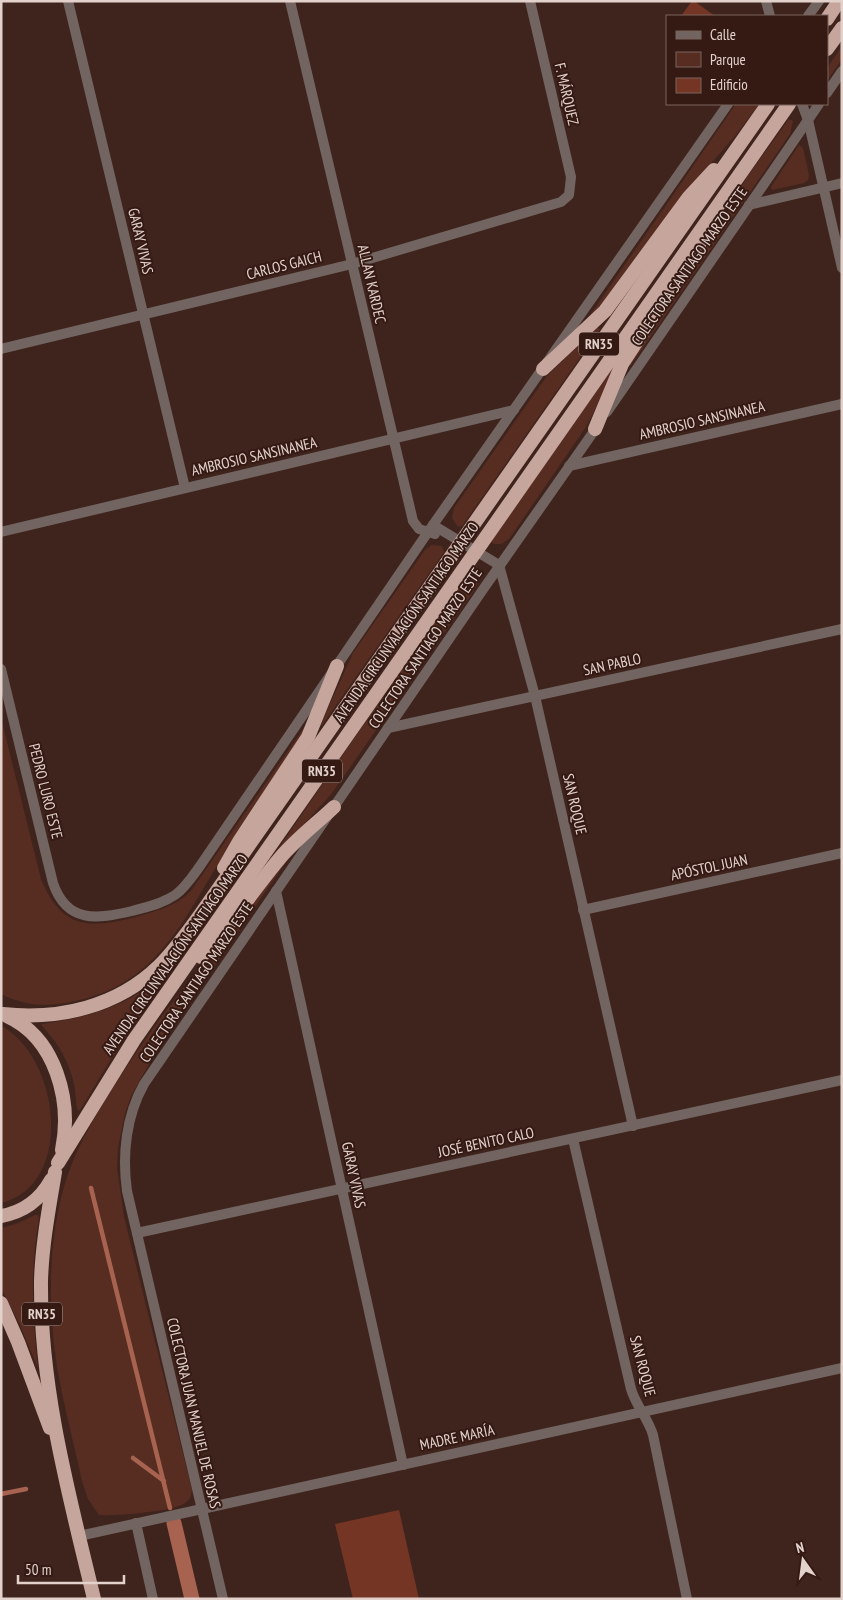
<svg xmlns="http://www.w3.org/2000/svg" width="843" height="1600" viewBox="0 0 843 1600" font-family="'PT Sans Narrow',sans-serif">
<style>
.green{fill:#572d22}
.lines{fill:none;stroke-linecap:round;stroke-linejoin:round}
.stream{stroke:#a86350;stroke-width:4.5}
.canal{stroke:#a86350;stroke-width:15}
.building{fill:#743524}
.minor{stroke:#726460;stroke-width:10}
.tertiary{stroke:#726460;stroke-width:10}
.trunk{stroke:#c5a59c;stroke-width:14}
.labels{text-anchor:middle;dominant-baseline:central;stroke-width:4;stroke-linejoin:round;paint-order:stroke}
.shield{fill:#341a13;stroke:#ae9a94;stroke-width:1}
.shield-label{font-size:14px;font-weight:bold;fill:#e3d1cc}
.street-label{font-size:15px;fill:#e3d1cc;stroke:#341a13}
</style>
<rect width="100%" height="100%" fill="#3f241d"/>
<g class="green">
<path d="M 842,46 L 842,59 L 827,81 L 827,68 Z"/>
<path d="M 736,104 L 759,104 L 735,136 L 683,195 L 610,298 L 586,321 Z"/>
<path d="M 789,119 L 793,121 L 790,134 L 631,365 L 629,365 L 628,364 L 700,258 L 747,177 Z"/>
<path d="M 799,145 L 803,148 L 809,175 L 808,180 L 804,183 L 772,190 L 771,187 Z"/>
<path d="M 597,327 L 600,329 L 462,526 L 458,527 L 452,518 L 454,508 L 547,376 Z"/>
<path d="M 618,358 L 620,360 L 586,427 L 509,539 L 501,544 L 494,544 L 491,541 Z"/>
<path d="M 432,545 L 442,546 L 444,552 L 322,725 L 320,726 L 353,653 L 425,550 Z"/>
<path d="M 473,566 L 476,567 C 481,573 480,579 477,586 L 332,793 L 278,853 L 276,852 Z"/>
<path d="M 1,718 L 41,879 C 62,931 92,929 139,916 C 159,910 176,906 191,891 L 308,722 L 310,723 C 283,764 256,805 229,846 C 186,913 162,983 75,1001 C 47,1007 28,1007 1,994 Z"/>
<path d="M 284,860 L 286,862 L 161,1043 L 131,1096 L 125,1113 L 118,1148 L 117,1168 L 124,1217 L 192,1490 C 191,1496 190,1500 185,1503 C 172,1512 115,1516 99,1515 L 88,1499 L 82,1481 C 71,1429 55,1376 52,1322 C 49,1274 52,1223 67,1177 C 79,1141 100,1109 120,1077 C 169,1001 228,932 284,860 Z"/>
<path d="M 179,958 L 114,1054 L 80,1110 L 78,1111 C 75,1102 76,1092 74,1084 C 69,1061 58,1043 42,1026 L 42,1024 C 98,1016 141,1002 179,958 Z"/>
<path d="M 1,1026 C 59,1056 76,1184 1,1203 Z"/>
<path d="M 35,1215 L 38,1215 L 39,1218 C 30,1269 32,1317 38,1368 L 19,1323 L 1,1288 L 1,1228 L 16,1224 Z"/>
</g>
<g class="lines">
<g class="stream">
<path d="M 91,1188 L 170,1508"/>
<path d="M 133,1458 L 164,1481"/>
<path d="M 1,1494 L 26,1489"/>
</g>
<path class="canal" d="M 174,1523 L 192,1599"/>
</g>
<g class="building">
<path d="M 692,1 L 694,1 L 715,16 L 681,16 Z"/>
<path d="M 399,1510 L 419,1599 L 353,1599 L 335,1524 Z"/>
</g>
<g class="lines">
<g class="minor">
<path d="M 68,1 L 185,488"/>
<path d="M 290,1 L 413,521 L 419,529 L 435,534"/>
<path d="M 766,1 L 770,16"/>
<path d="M 1,349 L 352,264 L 561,202 L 569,195 L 571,177 L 530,1"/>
<path d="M 569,466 L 842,404"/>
<path d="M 433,525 L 499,565 L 535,696 L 633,1126"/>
<path d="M 1,532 L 514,410"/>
<path d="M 388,728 L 842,629"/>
<path d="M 276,891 L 403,1465"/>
<path d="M 583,910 L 842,853"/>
<path d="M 573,1139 L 631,1389 C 636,1406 648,1418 653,1435 L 687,1599"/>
<path d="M 202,1509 L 842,1368"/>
<path d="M 136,1523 L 153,1599"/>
</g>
<g class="tertiary">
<path d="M 808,16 L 819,1"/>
<path d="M 827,93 L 842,71"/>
<path d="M 802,104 L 808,120 L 842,268"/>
<path d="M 749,205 L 842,183"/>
<path d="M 607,412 L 819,104"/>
<path d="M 1,669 L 53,883 C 67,924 97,919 132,911 C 146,907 162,904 175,895 C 185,888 192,877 200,866 L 428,532 L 728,104"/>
<path d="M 137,1233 L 842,1080"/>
<path d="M 79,1536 L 202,1509"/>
<path d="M 223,1599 L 127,1191 C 122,1155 126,1116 144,1084 L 484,588 L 599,424"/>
</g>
<g class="trunk">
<path d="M 827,19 L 839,1"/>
<path d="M 827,49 L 842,28"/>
<path d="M 543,369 L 605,311 L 689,197 L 714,170"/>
<path d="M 595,429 L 622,364 L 699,246"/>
<path d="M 224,868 L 240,840 L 308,737 L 337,666"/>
<path d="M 201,957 C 230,926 253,890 280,858 C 296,839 316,824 334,807"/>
<path d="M 3,1014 C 59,1020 117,1007 159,966 C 174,951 187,933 200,915 L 768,104"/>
<path d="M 7,1016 C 56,1038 72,1101 62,1150"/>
<path d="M 58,1163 L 134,1040 L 789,104"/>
<path d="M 55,1172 C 49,1208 42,1245 41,1281 C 40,1389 69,1495 94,1599"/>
<path d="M 1,1216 C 24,1212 40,1200 51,1180"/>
<path d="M 1,1303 L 18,1342 L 50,1428"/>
</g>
</g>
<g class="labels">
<g class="shield">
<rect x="579" y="332.5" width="40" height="23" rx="4"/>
<rect x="302" y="759.5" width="40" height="23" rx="4"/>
<rect x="22" y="1302.5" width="40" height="23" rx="4"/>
</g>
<g class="shield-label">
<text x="599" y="344">RN35</text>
<text x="322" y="771">RN35</text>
<text x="42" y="1314">RN35</text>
</g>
<g class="street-label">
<text transform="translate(567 94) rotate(77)">F. MÁRQUEZ</text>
<text transform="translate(141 241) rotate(77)">GARAY VIVAS</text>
<text transform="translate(284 265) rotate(-14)">CARLOS GAICH</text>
<text transform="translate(689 266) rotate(-55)">COLECTORA SANTIAGO MARZO ESTE</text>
<text transform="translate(372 284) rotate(77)">ALLAN KARDEC</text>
<text transform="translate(702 420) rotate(-13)">AMBROSIO SANSINANEA</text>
<text transform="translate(254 456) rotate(-13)">AMBROSIO SANSINANEA</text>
<text transform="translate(406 622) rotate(-55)">AVENIDA CIRCUNVALACIÓN SANTIAGO MARZO</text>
<text transform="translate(425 648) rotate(-56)">COLECTORA SANTIAGO MARZO ESTE</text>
<text transform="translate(612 664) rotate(-12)">SAN PABLO</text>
<text transform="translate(46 791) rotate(76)">PEDRO LURO ESTE</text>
<text transform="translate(575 804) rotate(77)">SAN ROQUE</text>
<text transform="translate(709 867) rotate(-12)">APÓSTOL JUAN</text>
<text transform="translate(175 954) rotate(-55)">AVENIDA CIRCUNVALACIÓN SANTIAGO MARZO</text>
<text transform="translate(196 982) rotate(-56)">COLECTORA SANTIAGO MARZO ESTE</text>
<text transform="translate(486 1142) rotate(-12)">JOSÉ BENITO CALO</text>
<text transform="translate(354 1175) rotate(78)">GARAY VIVAS</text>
<text transform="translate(643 1366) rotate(75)">SAN ROQUE</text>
<text transform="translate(194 1413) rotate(77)">COLECTORA JUAN MANUEL DE ROSAS</text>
<text transform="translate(457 1437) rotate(-12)">MADRE MARÍA</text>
</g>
</g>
<rect width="843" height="1600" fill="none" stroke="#e3d1cc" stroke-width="5"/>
<rect x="666" y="15" width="162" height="90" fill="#341a13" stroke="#7a635d"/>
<rect x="676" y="31" width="25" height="8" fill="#726460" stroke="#7a635d"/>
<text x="710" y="40" font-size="15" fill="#e3d1cc">Calle</text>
<rect x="676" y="52" width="25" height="15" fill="#572d22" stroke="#7a635d"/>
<text x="710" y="65" font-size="15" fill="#e3d1cc">Parque</text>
<rect x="676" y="78" width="25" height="15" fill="#743524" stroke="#7a635d"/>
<text x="710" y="90" font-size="15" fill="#e3d1cc">Edificio</text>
<g transform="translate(803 1560) rotate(346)" stroke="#341a13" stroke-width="4" paint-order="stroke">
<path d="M0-4L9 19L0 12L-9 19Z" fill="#e3d1cc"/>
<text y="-8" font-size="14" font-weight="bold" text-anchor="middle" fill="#e3d1cc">N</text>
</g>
<path d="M18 1575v8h106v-8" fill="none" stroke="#e3d1cc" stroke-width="2.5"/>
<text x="25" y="1575" font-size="15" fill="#e3d1cc" stroke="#341a13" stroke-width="4" paint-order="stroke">50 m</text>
</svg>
